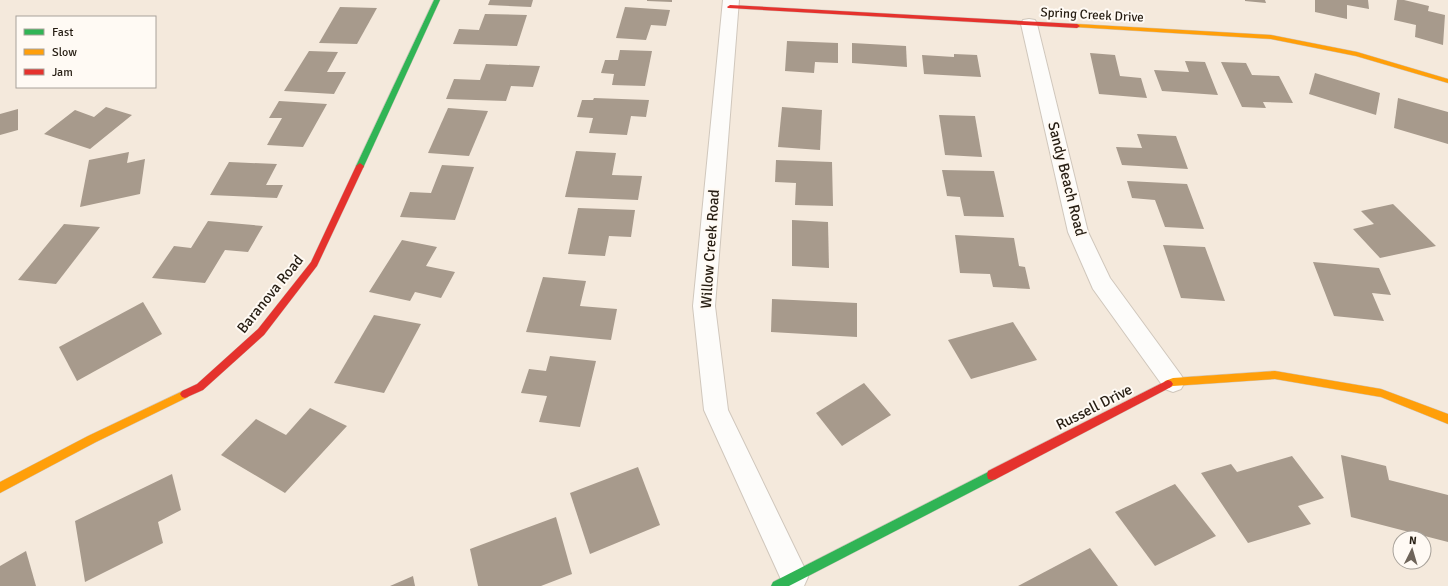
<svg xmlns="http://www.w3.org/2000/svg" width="1448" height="586" viewBox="0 0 1448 586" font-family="Signika,sans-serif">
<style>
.building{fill:#a79a8c}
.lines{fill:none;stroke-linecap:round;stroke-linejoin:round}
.street-casing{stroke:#d0c7bc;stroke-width:2}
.fast-casing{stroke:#d0c7bc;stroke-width:1}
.slow-casing{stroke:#d0c7bc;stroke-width:1}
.jam-casing{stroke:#d0c7bc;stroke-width:1}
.street{fill:#fdfcfa;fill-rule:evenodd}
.fast{fill:#30b455;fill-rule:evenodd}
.slow{fill:#ff9f0a;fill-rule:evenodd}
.jam{fill:#e5322d;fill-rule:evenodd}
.labels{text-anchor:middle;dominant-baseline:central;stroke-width:4;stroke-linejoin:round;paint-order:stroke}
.far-street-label{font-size:13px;fill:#261d12;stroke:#fffaf4}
.street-label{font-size:15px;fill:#261d12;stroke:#fffaf4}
</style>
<rect width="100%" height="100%" fill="#f4e9dc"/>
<g class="building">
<path d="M 490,0 L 533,0 L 531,7 L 488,5 Z"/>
<path d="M 647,0 L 672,0 L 672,2 L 647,1 Z"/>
<path d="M 1245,0 L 1265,0 L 1266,3 L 1245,1 Z"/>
<path d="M 1315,0 L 1368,0 L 1369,9 L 1347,5 L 1347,19 L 1315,12 Z"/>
<path d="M 1397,0 L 1404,0 L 1429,6 L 1428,11 L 1445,15 L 1443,45 L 1415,37 L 1416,25 L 1394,20 Z"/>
<path d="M 340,7 L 377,8 L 357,44 L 319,43 Z"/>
<path d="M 625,7 L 670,10 L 666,26 L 651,25 L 646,40 L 616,38 Z"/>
<path d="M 485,14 L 527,15 L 517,46 L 453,44 L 459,29 L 479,30 Z"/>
<path d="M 787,41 L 838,43 L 838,63 L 815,62 L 814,73 L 785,71 Z"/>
<path d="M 852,43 L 906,46 L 907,67 L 852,63 Z"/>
<path d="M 620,50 L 652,51 L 645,86 L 612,85 L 614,74 L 601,73 L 605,60 L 618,60 Z"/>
<path d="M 309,51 L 338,52 L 327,72 L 346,72 L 334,94 L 284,91 Z"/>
<path d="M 1090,53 L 1115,55 L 1120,76 L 1141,78 L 1147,98 L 1099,94 Z"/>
<path d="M 954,54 L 977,55 L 981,77 L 924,74 L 922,55 L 954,57 Z"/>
<path d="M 1185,61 L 1205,62 L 1218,95 L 1162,91 L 1154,70 L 1189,72 Z"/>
<path d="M 1221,62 L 1246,63 L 1252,75 L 1279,76 L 1293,103 L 1263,102 L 1266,108 L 1242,107 Z"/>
<path d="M 486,64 L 540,66 L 533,87 L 511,86 L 506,101 L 446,99 L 454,79 L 480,80 Z"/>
<path d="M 1315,73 L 1380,93 L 1376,115 L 1309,94 Z"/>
<path d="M 594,98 L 649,100 L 646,117 L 631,116 L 627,135 L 589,133 L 593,118 L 577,117 L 582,100 L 593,100 Z"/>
<path d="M 1398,98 L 1448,112 L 1448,144 L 1394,128 Z"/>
<path d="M 279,101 L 327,104 L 303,147 L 267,145 L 282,118 L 269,118 Z"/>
<path d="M 106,107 L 132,115 L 90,149 L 44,134 L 75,110 L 94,117 Z"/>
<path d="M 782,107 L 822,110 L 820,150 L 778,147 Z"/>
<path d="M 448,108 L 488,111 L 469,156 L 428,153 Z"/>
<path d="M 18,109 L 18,130 L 0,135 L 0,114 Z"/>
<path d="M 939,115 L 975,116 L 982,157 L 945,155 Z"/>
<path d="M 1137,134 L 1176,136 L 1188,169 L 1122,165 L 1116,147 L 1142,148 Z"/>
<path d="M 576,151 L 616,153 L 612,175 L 642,176 L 638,200 L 565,197 Z"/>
<path d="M 129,152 L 127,163 L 145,159 L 140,194 L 80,207 L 89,160 Z"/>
<path d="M 776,160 L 832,162 L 833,206 L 795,205 L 796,183 L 775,182 Z"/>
<path d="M 229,162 L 277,164 L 266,185 L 283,185 L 277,198 L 210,195 Z"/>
<path d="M 442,165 L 474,167 L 455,220 L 400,217 L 410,192 L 431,193 Z"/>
<path d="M 942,170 L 994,171 L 1004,217 L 964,216 L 960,197 L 947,196 Z"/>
<path d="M 1127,181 L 1187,184 L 1204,229 L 1165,227 L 1155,200 L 1132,198 Z"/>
<path d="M 1393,204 L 1436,246 L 1380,258 L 1353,229 L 1374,224 L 1361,211 Z"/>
<path d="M 578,208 L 635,210 L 631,237 L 609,236 L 605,256 L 568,254 Z"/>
<path d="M 792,220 L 828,222 L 829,268 L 792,266 Z"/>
<path d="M 208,221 L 263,226 L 248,252 L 225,250 L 205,283 L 152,278 L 174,246 L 191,248 Z"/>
<path d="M 64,224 L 100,227 L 56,284 L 18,280 Z"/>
<path d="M 955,235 L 1014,238 L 1019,266 L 1025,267 L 1030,289 L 993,287 L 990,274 L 960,273 Z"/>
<path d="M 402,240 L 437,247 L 426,266 L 455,272 L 441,298 L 415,292 L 410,301 L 369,292 Z"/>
<path d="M 1163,245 L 1205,247 L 1225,301 L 1181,298 Z"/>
<path d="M 1313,262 L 1379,268 L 1391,295 L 1372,293 L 1384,321 L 1334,316 Z"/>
<path d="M 543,277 L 586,281 L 580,306 L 617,309 L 611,340 L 526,332 Z"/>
<path d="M 772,299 L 857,303 L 857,337 L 771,332 Z"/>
<path d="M 143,302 L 162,334 L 77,381 L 59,347 Z"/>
<path d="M 374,315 L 421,324 L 384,393 L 334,383 Z"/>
<path d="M 1013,322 L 1037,360 L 971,379 L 948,340 Z"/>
<path d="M 550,356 L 596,361 L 580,427 L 539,422 L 547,396 L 521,393 L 529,369 L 546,371 Z"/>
<path d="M 864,383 L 891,415 L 842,446 L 816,413 Z"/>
<path d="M 310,408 L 347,426 L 285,493 L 221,455 L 256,419 L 286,435 Z"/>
<path d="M 1341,455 L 1386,466 L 1389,480 L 1448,495 L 1448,542 L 1351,517 Z"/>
<path d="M 1292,456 L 1324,498 L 1298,506 L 1311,524 L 1248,543 L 1201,473 L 1231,464 L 1237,472 Z"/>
<path d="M 638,467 L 660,525 L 590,554 L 570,493 Z"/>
<path d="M 172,474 L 181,510 L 158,522 L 163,543 L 85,582 L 75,521 Z"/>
<path d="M 1175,484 L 1216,536 L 1155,566 L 1115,512 Z"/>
<path d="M 556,517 L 572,574 L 541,586 L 478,586 L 470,549 Z"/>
<path d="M 1090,548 L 1118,586 L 1018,586 Z"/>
<path d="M 26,551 L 36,586 L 0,586 L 0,566 Z"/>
<path d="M 413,576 L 415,586 L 390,586 Z"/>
</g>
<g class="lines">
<defs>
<g id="street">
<path d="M 723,0 L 739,0 L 715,306 L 728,410 L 804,567 L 808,577 L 804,586 L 784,586 L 704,410 L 693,306 Z"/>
<path d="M 1029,19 L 1035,20 L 1037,24 L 1088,232 L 1110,278 L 1181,375 L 1185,382 L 1181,389 L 1173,392 L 1165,389 L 1093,289 L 1068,232 L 1021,24 L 1023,20 Z"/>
</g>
<g id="fast">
<path d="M 434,0 L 440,0 L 364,166 L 363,168 L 357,168 L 356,166 Z"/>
<path d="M 992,470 L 996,471 L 997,475 L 996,479 L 789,586 L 771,586 L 773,582 Z"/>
</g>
<g id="slow">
<path d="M 1077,24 L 1271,35 L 1357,52 L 1448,79 L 1448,83 L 1356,56 L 1271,39 L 1075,27 L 1075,25 Z"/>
<path d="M 1275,371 L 1381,389 L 1448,414 L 1448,424 L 1381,397 L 1275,379 L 1173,386 L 1168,388 L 1165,387 L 1163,384 L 1165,381 L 1173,378 Z"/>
<path d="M 185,390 L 188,391 L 190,394 L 188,397 L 96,442 L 0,493 L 0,482 L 88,436 Z"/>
</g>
<g id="jam">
<path d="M 730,5 L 1077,24 L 1080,26 L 1077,28 L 728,8 L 727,7 Z"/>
<path d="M 360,163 L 364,166 L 317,266 L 264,335 L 203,390 L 185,398 L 182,397 L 180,394 L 182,391 L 197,384 L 258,329 L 311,262 L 356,166 Z"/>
<path d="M 1168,380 L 1171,381 L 1173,384 L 1171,387 L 996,479 L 992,480 L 988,479 L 987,475 L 988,471 Z"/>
</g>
</defs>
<use href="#street" class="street-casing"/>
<use href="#fast" class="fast-casing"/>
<use href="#slow" class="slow-casing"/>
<use href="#jam" class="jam-casing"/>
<use href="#street" class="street"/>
<use href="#fast" class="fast"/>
<use href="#slow" class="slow"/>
<use href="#jam" class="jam"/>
</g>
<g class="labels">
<g class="far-street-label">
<text transform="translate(1092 15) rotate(3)">Spring Creek Drive</text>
</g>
<g class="street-label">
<text transform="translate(1067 179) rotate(76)">Sandy Beach Road</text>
<text transform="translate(710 249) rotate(-86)">Willow Creek Road</text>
<text transform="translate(270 294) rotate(-51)">Baranova Road</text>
<text transform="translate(1094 407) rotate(-27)">Russell Drive</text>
</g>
</g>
<rect x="16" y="16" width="140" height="72" fill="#fffaf4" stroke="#a8a29a"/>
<rect x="24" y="29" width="20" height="6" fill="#30b455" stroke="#a8a29a"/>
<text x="52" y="36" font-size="12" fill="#261d12">Fast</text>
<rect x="24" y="49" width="20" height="6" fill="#ff9f0a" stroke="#a8a29a"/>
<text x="52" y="56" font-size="12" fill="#261d12">Slow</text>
<rect x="24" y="69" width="20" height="6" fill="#e5322d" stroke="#a8a29a"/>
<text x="52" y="76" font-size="12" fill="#261d12">Jam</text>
<g transform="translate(1412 550) rotate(5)"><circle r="19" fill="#fffaf4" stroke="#a8a29a"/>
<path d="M0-3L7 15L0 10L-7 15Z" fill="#6e6459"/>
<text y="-6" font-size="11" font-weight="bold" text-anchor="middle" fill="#261d12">N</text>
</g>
</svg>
